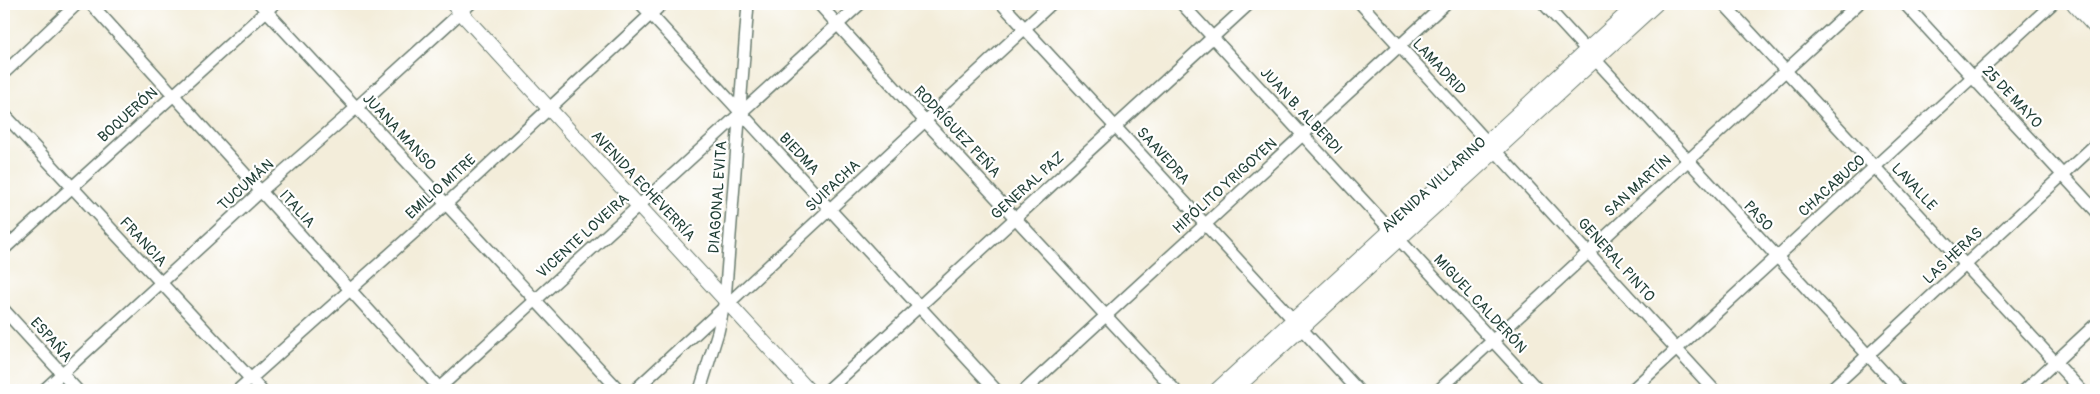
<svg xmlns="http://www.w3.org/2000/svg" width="2100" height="394" viewBox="0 0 2100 394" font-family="Pangolin,sans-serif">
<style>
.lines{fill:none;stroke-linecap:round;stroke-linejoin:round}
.minor-casing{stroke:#697b6e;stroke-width:14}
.major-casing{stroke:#697b6e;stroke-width:16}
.minor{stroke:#fff;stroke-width:11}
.major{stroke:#fff;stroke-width:14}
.labels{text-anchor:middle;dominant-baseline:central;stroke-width:4.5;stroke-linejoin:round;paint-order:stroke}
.street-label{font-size:15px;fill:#1f3d34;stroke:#fff}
</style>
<rect width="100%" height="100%" fill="#fff"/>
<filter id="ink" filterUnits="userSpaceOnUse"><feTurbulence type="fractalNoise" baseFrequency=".02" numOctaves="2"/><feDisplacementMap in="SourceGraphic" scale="10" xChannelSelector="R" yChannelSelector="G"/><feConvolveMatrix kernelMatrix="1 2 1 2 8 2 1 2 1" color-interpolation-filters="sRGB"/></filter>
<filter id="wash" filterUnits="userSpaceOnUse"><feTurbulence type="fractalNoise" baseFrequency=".0096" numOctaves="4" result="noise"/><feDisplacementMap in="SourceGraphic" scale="20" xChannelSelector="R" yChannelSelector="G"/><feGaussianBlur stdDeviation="1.12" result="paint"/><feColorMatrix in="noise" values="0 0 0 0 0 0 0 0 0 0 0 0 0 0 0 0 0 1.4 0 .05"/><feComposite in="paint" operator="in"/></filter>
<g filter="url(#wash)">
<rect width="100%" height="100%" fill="#f3edda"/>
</g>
<g filter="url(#ink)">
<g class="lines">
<defs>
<g id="minor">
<path d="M 91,4 L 441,390"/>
<path d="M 260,4 L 619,390"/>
<path d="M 641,4 L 996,390"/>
<path d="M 819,4 L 925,121 L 1175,390"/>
<path d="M 1002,4 L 1358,390"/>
<path d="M 1182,4 L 1538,390"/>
<path d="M 1361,4 L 1714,390"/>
<path d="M 1544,4 L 1900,390"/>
<path d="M 1724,4 L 2081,390"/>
<path d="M 1905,4 L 2096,211"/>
<path d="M 4,73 L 77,4"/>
<path d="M 4,114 L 261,390"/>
<path d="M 4,249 L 274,4"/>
<path d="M 4,310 L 77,390"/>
<path d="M 44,390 L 260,192 L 356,108 L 470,4"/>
<path d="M 238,390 L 446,204 L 662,4"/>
<path d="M 437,390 L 860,4"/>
<path d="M 635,390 L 1051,4"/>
<path d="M 700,390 L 718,332 L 725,300 L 748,4"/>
<path d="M 828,390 L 1249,4"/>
<path d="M 1025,390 L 1445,4"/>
<path d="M 1439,390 L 1858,4"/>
<path d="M 1632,390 L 2052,4"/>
<path d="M 1830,390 L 2096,144"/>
<path d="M 2025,390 L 2096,324"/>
</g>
<g id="major">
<path d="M 453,4 L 808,390"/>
<path d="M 2074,4 L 2096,28"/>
<path d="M 2089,4 L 2096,11"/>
<path d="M 1217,390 L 1637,4"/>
<path d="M 1234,390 L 1656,4"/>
</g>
</defs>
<use href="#minor" class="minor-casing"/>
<use href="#major" class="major-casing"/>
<use href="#minor" class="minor"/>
<use href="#major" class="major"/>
</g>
</g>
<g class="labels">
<g class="street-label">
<text transform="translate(1439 67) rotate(47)">LAMADRID</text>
<text transform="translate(2012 97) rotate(47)">25 DE MAYO</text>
<text transform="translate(1301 111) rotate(47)">JUAN B. ALBERDI</text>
<text transform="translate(128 115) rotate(-42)">BOQUERÓN</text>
<text transform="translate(399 132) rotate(47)">JUANA MANSO</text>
<text transform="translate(957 132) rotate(47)">RODRÍGUEZ PEÑA</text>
<text transform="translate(799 154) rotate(47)">BIEDMA</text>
<text transform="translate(1163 156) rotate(48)">SAAVEDRA</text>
<text transform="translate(246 185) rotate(-42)">TUCUMÁN</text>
<text transform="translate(1434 185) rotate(-42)">AVENIDA VILLARINO</text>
<text transform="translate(643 186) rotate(47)">AVENIDA ECHEVERRÍA</text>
<text transform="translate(833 186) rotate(-43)">SUIPACHA</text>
<text transform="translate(1028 186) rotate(-42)">GENERAL PAZ</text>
<text transform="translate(1225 186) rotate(-42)">HIPÓLITO YRIGOYEN</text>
<text transform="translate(1638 186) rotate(-42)">SAN MARTÍN</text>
<text transform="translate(1832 186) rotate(-42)">CHACABUCO</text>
<text transform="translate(441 187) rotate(-42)">EMILIO MITRE</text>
<text transform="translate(1914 187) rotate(47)">LAVALLE</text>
<text transform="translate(718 197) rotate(-86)">DIAGONAL EVITA</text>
<text transform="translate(297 209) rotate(48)">ITALIA</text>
<text transform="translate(1758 216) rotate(47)">PASO</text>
<text transform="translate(583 236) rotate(-42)">VICENTE LOVEIRA</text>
<text transform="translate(143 242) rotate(47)">FRANCIA</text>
<text transform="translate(1953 256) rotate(-43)">LAS HERAS</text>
<text transform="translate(1616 260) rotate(48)">GENERAL PINTO</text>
<text transform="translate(1480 304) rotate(47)">MIGUEL CALDERÓN</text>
<text transform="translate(51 340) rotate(48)">ESPAÑA</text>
</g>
</g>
<rect width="2100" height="394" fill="none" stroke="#fff" stroke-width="20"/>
</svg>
